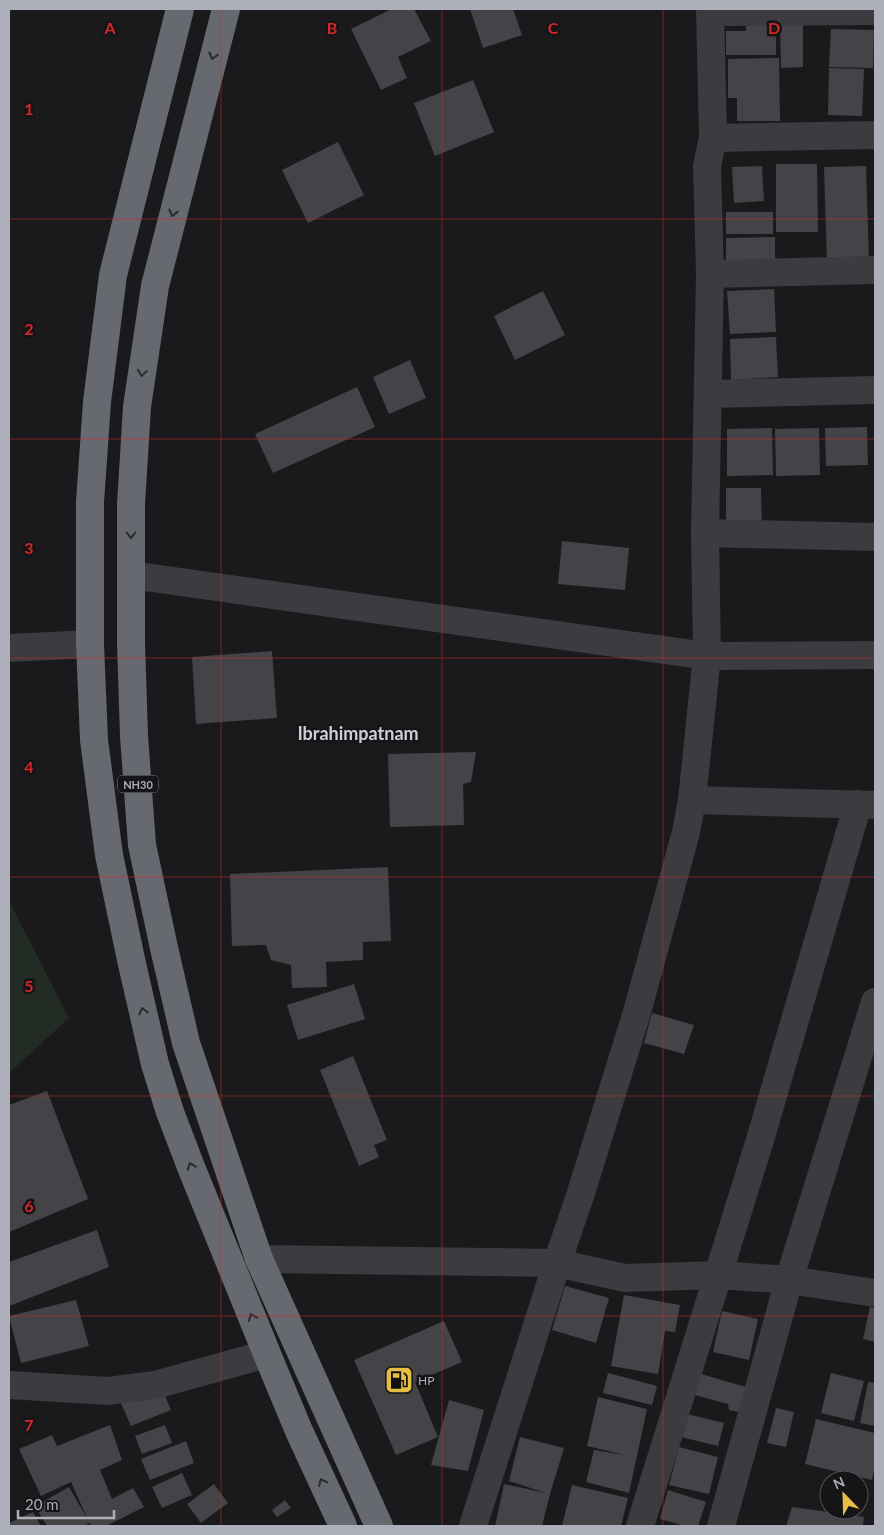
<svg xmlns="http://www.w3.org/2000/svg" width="884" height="1535" viewBox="0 0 884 1535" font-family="Lato,sans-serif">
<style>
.green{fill:#232b25}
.building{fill:#444448}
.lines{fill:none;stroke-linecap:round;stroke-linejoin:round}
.minor{stroke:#3b3b40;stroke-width:28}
.highway{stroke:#676971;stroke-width:28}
.oneway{stroke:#2a292d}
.grid{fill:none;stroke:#d62828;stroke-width:1;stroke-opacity:0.55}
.labels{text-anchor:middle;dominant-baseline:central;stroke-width:5;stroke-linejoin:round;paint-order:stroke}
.shield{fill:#151416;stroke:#7f8189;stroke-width:1}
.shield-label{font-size:11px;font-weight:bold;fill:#adb0ba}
.poi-label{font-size:12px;fill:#adb0ba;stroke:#151416;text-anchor:start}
.district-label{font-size:18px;font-weight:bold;fill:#cdcfd6;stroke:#151416}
.grid-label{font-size:16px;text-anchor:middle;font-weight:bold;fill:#d62828;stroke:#151416;stroke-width:5;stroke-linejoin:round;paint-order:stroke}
</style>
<rect width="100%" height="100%" fill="#1a191b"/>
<path class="green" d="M 9,901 L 69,1018 L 9,1073 Z"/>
<g class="building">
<path d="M 392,9 L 414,9 L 431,41 L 398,57 L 407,78 L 381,90 L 351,29 Z"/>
<path d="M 470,9 L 513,9 L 522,35 L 483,48 Z"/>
<path d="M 776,23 L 776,55 L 726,55 L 726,31 L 746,31 L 746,24 Z"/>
<path d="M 780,23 L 803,23 L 803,67 L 781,68 Z"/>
<path d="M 831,29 L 874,30 L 873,68 L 829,67 Z"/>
<path d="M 779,58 L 780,121 L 737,121 L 737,98 L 728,98 L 728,59 Z"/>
<path d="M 829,68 L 864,69 L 862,116 L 828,115 Z"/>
<path d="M 473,80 L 494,132 L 435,156 L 414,103 Z"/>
<path d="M 338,142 L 364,195 L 308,223 L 282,170 Z"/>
<path d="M 776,164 L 817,164 L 818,232 L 776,232 Z"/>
<path d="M 762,166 L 764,201 L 734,203 L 732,167 Z"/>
<path d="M 866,166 L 869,260 L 827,261 L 824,167 Z"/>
<rect x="726" y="212" width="47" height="22"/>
<path d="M 775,237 L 775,262 L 726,262 L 726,238 Z"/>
<path d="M 774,289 L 776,332 L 730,334 L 727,291 Z"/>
<path d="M 543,291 L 565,335 L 515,360 L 494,316 Z"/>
<path d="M 776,337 L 778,377 L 731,380 L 730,339 Z"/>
<path d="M 410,360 L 426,398 L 389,414 L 373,377 Z"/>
<path d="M 357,387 L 375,427 L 273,473 L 255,434 Z"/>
<path d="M 867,427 L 868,465 L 826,466 L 825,428 Z"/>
<path d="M 772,428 L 773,475 L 727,476 L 727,429 Z"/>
<path d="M 819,428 L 820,475 L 776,476 L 775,429 Z"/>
<path d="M 726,488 L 761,488 L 762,531 L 726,531 Z"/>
<path d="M 562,541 L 629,548 L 625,590 L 558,584 Z"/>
<path d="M 272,651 L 277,718 L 196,724 L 192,657 Z"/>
<path d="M 476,752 L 471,782 L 463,784 L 464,825 L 390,827 L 388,754 Z"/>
<path d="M 388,867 L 391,941 L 363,942 L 363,960 L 326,962 L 327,987 L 292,988 L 291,965 L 271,960 L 266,945 L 232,946 L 230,874 Z"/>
<path d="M 354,984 L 365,1019 L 298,1040 L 287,1005 Z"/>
<path d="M 652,1013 L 694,1025 L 684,1054 L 644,1043 Z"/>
<path d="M 353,1056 L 387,1140 L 374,1145 L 379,1157 L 359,1166 L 320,1070 Z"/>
<path d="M 47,1091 L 88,1199 L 9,1232 L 9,1105 Z"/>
<path d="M 97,1230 L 109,1267 L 9,1306 L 9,1262 Z"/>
<path d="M 565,1286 L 609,1298 L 596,1343 L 552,1330 Z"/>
<path d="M 624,1295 L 680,1305 L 675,1332 L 665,1331 L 658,1374 L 611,1366 Z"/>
<path d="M 76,1300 L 89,1346 L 21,1363 L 9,1316 Z"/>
<path d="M 870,1307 L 875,1308 L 875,1342 L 863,1339 Z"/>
<path d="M 722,1311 L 758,1319 L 749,1360 L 713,1352 Z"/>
<path d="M 444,1321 L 462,1362 L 415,1382 L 438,1437 L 396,1455 L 354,1360 Z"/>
<path d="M 608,1373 L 657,1386 L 652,1405 L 603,1393 Z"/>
<path d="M 831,1373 L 864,1381 L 854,1421 L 821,1413 Z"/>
<path d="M 701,1374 L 746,1387 L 739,1412 L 729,1410 L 728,1404 L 695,1395 Z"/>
<path d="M 868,1382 L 875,1383 L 875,1426 L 860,1423 Z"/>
<path d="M 161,1386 L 171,1410 L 131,1426 L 121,1403 Z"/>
<path d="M 598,1397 L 647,1409 L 629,1493 L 586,1482 L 594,1450 L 625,1455 L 587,1446 Z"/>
<path d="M 449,1400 L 484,1410 L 468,1471 L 431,1465 Z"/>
<path d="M 776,1408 L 794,1412 L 786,1447 L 767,1443 Z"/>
<path d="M 687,1414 L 724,1423 L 718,1446 L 681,1437 Z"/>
<path d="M 816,1419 L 875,1433 L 875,1466 L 872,1480 L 805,1464 Z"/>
<path d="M 110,1425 L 122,1460 L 100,1470 L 112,1499 L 133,1488 L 144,1507 L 106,1526 L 91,1526 L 90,1523 L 84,1526 L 47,1526 L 35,1506 L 69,1487 L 88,1520 L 71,1482 L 41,1496 L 19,1449 L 52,1435 L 57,1446 Z"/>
<path d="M 165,1425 L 172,1443 L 142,1454 L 135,1436 Z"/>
<path d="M 520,1437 L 564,1448 L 550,1494 L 542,1526 L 495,1526 L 504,1484 L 546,1493 L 509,1481 Z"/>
<path d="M 186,1441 L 194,1463 L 150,1480 L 141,1459 Z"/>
<path d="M 679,1447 L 718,1457 L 709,1494 L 669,1485 Z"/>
<path d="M 182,1473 L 192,1495 L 162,1508 L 152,1487 Z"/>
<path d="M 214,1484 L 228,1503 L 201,1523 L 187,1504 Z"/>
<path d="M 572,1485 L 628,1498 L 621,1526 L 562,1526 Z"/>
<path d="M 668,1490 L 706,1502 L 698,1526 L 685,1526 L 660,1519 Z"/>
<path d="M 285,1500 L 291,1508 L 277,1517 L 272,1510 Z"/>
<path d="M 792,1507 L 864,1517 L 863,1526 L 786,1526 Z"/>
<path d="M 33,1512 L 41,1526 L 9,1526 L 9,1523 Z"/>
</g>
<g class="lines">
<g class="minor">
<path d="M 710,12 L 875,11"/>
<path d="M 713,138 L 875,135"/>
<path d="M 710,274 L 875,270"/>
<path d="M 708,394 L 875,390"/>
<path d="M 705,533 L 875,537"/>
<path d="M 131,575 L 707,656 L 875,655"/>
<path d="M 9,648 L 90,644"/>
<path d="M 692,800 L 875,805"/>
<path d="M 259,1259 L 557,1263 L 580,1196 L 637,1012 L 686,832 L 692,800 L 707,656 L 705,533 L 710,274 L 707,166 L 713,138 L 710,9"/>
<path d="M 9,1385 L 108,1391 L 155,1385 L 267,1354"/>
<path d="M 473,1526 L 557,1263 L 625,1278 L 719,1275 L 789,1280 L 875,1293"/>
<path d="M 640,1526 L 760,1140 L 858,804"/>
<path d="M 721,1526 L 789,1280 L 875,1002"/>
</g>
<g class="highway">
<path d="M 180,9 L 113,275 L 97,402 L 90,502 L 90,644 L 94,740 L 109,855 L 132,964 L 155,1064 L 170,1112 L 191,1167 L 267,1354 L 299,1431 L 343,1526"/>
<path d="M 226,9 L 155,286 L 137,407 L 131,504 L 131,643 L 134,736 L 142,845 L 164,948 L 186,1043 L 259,1259 L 379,1526"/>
</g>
</g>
<defs><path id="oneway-chevron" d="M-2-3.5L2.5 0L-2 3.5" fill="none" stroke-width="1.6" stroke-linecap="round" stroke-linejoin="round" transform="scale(1.25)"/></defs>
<g class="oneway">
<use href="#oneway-chevron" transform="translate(213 56) rotate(104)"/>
<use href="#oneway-chevron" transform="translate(173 213) rotate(104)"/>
<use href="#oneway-chevron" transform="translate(142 373) rotate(98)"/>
<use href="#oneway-chevron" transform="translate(131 535) rotate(90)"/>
<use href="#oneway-chevron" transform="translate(143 1011) rotate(-103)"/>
<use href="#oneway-chevron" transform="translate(191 1166) rotate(-111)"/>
<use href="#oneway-chevron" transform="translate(252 1317) rotate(-112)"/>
<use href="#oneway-chevron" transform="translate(322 1482) rotate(-115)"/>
</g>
<path class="grid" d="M 221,9 L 221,1526M 442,9 L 442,1526M 663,9 L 663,1526M 9,219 L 875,219M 9,439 L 875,439M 9,658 L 875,658M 9,877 L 875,877M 9,1096 L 875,1096M 9,1316 L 875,1316"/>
<defs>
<symbol id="fuel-square" viewBox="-11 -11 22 22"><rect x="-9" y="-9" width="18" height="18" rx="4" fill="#e8bd45" stroke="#151416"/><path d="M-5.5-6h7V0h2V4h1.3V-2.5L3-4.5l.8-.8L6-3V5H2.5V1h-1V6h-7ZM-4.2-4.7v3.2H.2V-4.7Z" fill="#111"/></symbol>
</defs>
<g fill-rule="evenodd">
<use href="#fuel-square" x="383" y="1364" width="32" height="32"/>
</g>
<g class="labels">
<rect class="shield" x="118" y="775.5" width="40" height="17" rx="4"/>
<g class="shield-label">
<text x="138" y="784">NH30</text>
</g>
<g class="poi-label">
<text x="418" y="1380">HP</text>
</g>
<g class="district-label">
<text x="358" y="733">Ibrahimpatnam</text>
</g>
</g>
<g class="grid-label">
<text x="110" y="34">A</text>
<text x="332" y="34">B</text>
<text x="553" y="34">C</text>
<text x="774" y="34">D</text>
<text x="29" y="115">1</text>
<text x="29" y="335">2</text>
<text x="29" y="554">3</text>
<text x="29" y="773">4</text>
<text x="29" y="992">5</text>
<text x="29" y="1212">6</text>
<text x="29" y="1431">7</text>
</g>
<rect width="884" height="1535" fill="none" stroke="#adb0ba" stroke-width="20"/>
<g transform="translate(844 1495) rotate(337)"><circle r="24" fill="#151416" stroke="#525258"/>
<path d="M0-4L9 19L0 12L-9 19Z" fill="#e8bd45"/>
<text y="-8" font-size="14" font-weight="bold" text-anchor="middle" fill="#adb0ba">N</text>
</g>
<path d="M18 1510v8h96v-8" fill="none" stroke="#adb0ba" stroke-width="2.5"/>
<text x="25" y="1510" font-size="15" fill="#adb0ba" stroke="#151416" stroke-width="4" paint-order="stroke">20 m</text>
</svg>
